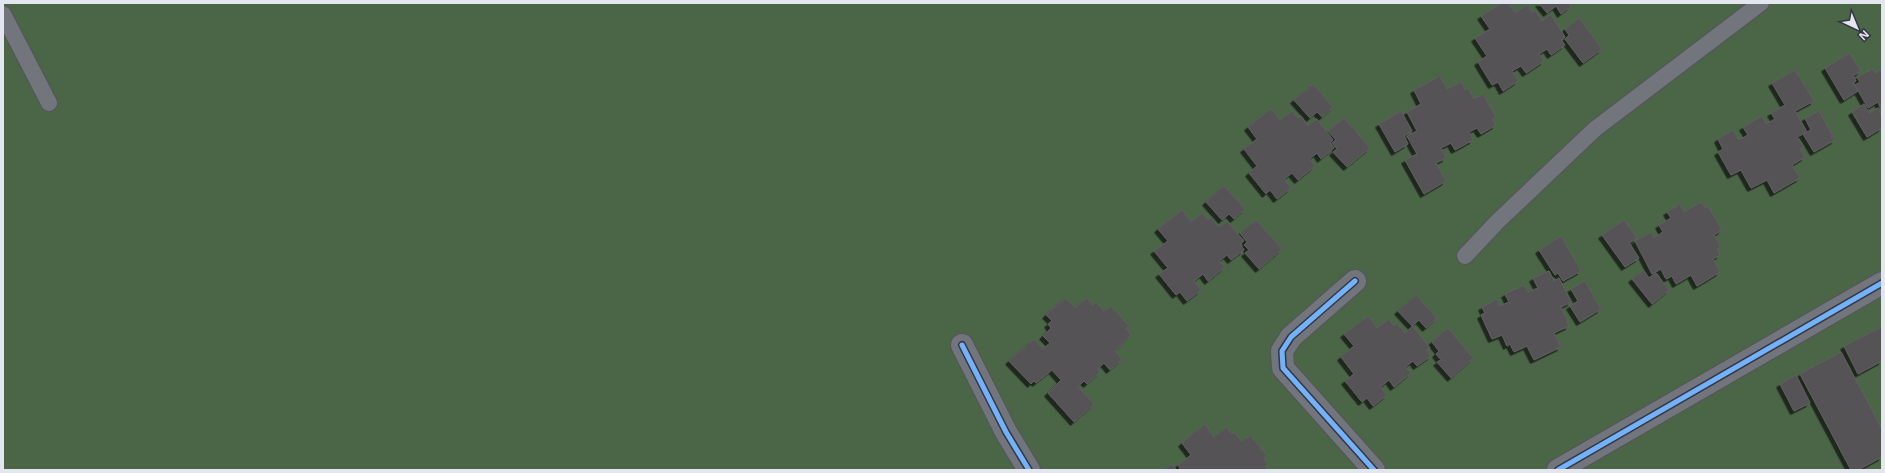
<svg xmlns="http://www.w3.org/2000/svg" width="1885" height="473" viewBox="0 0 1885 473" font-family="'Open Sans',sans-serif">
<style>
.green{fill:#4b6547}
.building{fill:#545255;stroke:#605e61;filter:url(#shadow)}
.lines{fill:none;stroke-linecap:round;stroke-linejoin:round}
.service-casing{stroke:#53555c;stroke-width:18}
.minor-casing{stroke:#53555c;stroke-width:24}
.service{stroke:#73757c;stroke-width:16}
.minor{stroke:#73757c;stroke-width:22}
.cycleway-casing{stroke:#333645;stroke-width:8}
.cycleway{stroke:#73b2f8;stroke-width:5}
</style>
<defs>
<filter id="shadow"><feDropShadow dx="-3.5" dy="3.5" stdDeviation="0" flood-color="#0009"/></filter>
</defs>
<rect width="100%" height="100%" fill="#373941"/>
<rect class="green" x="3" y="3" width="1879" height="467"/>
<g class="building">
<path d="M 1502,3 L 1508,3 L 1515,13 L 1527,5 L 1532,12 L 1535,10 L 1542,21 L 1551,14 L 1565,37 L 1561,40 L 1565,45 L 1551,55 L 1547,49 L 1539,54 L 1544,61 L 1526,73 L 1521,66 L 1512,71 L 1518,81 L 1503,91 L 1498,82 L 1492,85 L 1478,62 L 1487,56 L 1475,38 L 1490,29 L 1481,16 Z"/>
<path d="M 1539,3 L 1568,3 L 1571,6 L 1561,14 L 1556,6 L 1547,13 Z"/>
<path d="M 1579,18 L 1602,49 L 1583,63 L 1565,39 L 1569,35 L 1565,29 Z"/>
<path d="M 1849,53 L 1861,71 L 1853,76 L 1856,81 L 1853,83 L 1858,91 L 1844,100 L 1825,68 Z"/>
<path d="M 1873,69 L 1875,73 L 1882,69 L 1882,110 L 1878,102 L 1868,108 L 1855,85 L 1860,82 L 1857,77 Z"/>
<path d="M 1795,70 L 1814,101 L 1795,111 L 1807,132 L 1797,137 L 1804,147 L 1800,149 L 1805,157 L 1792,165 L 1800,178 L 1774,193 L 1767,180 L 1751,188 L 1741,170 L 1731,175 L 1718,152 L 1723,149 L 1718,139 L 1733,130 L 1739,140 L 1748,135 L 1743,127 L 1762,116 L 1766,124 L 1775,119 L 1771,113 L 1785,105 L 1772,83 Z"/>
<path d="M 1440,76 L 1447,89 L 1461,82 L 1465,90 L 1468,88 L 1474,99 L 1483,94 L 1496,117 L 1492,119 L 1496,125 L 1481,134 L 1477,128 L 1469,132 L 1473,140 L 1455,150 L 1451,143 L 1441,148 L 1446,158 L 1436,163 L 1446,181 L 1424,194 L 1405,160 L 1417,154 L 1407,136 L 1417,131 L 1407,112 L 1421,104 L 1414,90 Z"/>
<path d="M 1313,84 L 1333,107 L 1322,117 L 1317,112 L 1310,118 L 1294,100 Z"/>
<path d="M 1864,104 L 1869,113 L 1878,108 L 1882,116 L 1882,128 L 1867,137 L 1852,112 Z"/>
<path d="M 1271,109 L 1280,120 L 1292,111 L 1298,118 L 1301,116 L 1308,126 L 1317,119 L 1333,140 L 1330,143 L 1334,148 L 1321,159 L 1317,153 L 1309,159 L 1315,166 L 1298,180 L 1292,173 L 1284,179 L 1291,188 L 1277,199 L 1270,190 L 1266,194 L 1249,173 L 1257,166 L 1244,149 L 1257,139 L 1248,127 Z"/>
<path d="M 1401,111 L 1412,131 L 1404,136 L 1408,144 L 1395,152 L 1379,124 Z"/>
<path d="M 1819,111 L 1835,140 L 1814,152 L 1803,134 L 1811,130 L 1805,118 Z"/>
<path d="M 1344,118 L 1370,148 L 1347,167 L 1333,152 L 1337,149 L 1332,143 L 1336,140 L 1328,131 Z"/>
<path d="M 1224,186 L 1245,209 L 1234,219 L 1229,214 L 1222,220 L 1206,202 Z"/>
<path d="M 1701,202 L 1705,208 L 1708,206 L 1722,230 L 1714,235 L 1721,247 L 1717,249 L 1720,255 L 1713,259 L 1720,272 L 1697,286 L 1691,275 L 1676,284 L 1672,276 L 1666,279 L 1661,269 L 1652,274 L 1635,241 L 1651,232 L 1654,238 L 1663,232 L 1659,225 L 1671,218 L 1667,212 L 1680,204 L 1684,212 Z"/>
<path d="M 1182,210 L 1191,222 L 1203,213 L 1208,220 L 1211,217 L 1219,227 L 1227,221 L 1244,241 L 1240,244 L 1244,250 L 1231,260 L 1227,255 L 1219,261 L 1225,267 L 1208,281 L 1203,274 L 1194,281 L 1201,290 L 1187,301 L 1180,292 L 1176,295 L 1159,274 L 1168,268 L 1154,251 L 1168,241 L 1158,229 Z"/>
<path d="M 1256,220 L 1282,249 L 1259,269 L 1245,253 L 1249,250 L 1244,245 L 1247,242 L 1240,233 Z"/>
<path d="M 1624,220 L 1637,238 L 1629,243 L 1639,258 L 1625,267 L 1602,235 Z"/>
<path d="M 1561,236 L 1581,271 L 1563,281 L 1558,273 L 1555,275 L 1539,250 Z"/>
<path d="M 1643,270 L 1649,278 L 1656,273 L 1669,290 L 1652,304 L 1632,279 Z"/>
<path d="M 1549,271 L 1554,281 L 1559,278 L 1571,302 L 1561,307 L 1569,326 L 1554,333 L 1561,347 L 1534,360 L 1527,346 L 1514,352 L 1510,344 L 1507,346 L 1502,335 L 1492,339 L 1481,315 L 1485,313 L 1482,307 L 1497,299 L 1500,306 L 1509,302 L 1505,294 L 1524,285 L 1528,292 L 1538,288 L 1533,278 Z"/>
<path d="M 1585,281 L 1601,309 L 1580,322 L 1570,306 L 1578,301 L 1571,289 Z"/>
<path d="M 1416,295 L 1437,318 L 1426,328 L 1419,320 L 1412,326 L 1398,311 Z"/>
<path d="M 1065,298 L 1076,308 L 1087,298 L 1093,305 L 1096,302 L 1104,311 L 1111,306 L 1129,326 L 1126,329 L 1131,335 L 1115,351 L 1122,359 L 1110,370 L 1104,363 L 1098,369 L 1100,372 L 1087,384 L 1084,381 L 1078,387 L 1094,404 L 1074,422 L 1048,393 L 1061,380 L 1052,370 L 1036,383 L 1034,381 L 1031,384 L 1009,361 L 1034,339 L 1043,349 L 1050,343 L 1043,336 L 1051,328 L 1048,324 L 1052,321 L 1046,315 Z"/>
<path d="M 1368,316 L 1377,328 L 1389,319 L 1394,326 L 1397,323 L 1405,333 L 1413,326 L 1430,348 L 1426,350 L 1431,356 L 1417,366 L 1413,361 L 1405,367 L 1411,373 L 1394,387 L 1389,380 L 1380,387 L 1387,395 L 1373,406 L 1367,398 L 1362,402 L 1345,381 L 1354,374 L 1341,357 L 1354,346 L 1344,334 Z"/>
<path d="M 1882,327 L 1882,361 L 1858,374 L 1844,346 Z"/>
<path d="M 1448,328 L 1473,358 L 1451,378 L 1437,362 L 1441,360 L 1436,354 L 1439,351 L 1432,342 Z"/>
<path d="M 1841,352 L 1882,429 L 1882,457 L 1858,470 L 1851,470 L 1800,374 Z"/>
<path d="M 1796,375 L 1810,403 L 1794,411 L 1780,384 Z"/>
<path d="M 1205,424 L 1214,437 L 1226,427 L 1232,434 L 1234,432 L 1242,442 L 1250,435 L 1267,456 L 1264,458 L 1268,464 L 1261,470 L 1181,470 L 1178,465 L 1191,455 L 1182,443 Z"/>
<path d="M 1171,464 L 1177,470 L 1164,470 Z"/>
</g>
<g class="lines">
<defs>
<g id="service">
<path d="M 3,14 L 49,103"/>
<path d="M 1465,256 L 1497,222 L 1595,129 L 1761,3"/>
</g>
<g id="minor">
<path d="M 1355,281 L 1291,337 L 1282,351 L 1283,368 L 1374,470"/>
<path d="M 962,345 L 1006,432 L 1029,470"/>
<path d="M 1558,470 L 1882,283"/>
</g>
</defs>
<use href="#service" class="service-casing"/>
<use href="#minor" class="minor-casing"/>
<use href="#service" class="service"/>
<use href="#minor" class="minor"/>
<defs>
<g id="cycleway">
<path d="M 1355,281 L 1291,337 L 1282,351 L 1283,368 L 1374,470"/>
<path d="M 962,345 L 1006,432 L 1029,470"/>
<path d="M 1558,470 L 1882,283"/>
</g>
</defs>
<use href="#cycleway" class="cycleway-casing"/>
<use href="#cycleway" class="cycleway"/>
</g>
<rect width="1885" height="473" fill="none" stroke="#e3e5ef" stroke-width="8"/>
<g transform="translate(1857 28) rotate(136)" stroke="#333645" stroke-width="3" paint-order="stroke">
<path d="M0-3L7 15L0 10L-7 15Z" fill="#e3e5ef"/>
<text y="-6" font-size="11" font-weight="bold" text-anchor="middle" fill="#e3e5ef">N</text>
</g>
</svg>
